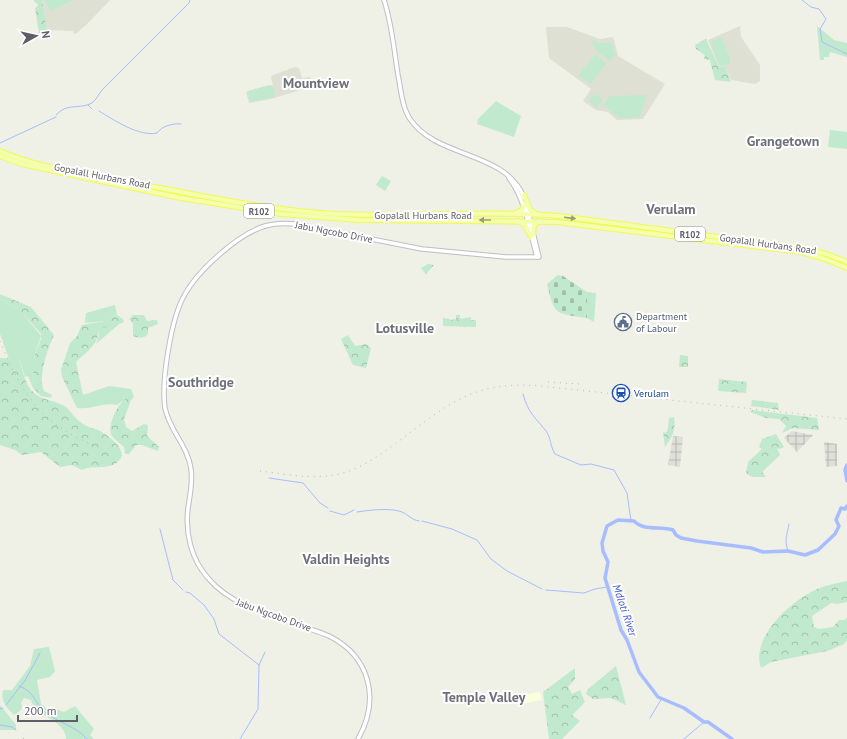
<svg xmlns="http://www.w3.org/2000/svg" width="847" height="739" viewBox="0 0 847 739" font-family="'PT Sans',sans-serif">
<style>
.commercial{fill:#fcffdc}
.industrial{fill:url(#industrial-grid)}
.education{fill:#dfe0d4}
.grass{fill:#c1e9cd}
.forest{fill:url(#forest-crowns)}
.cemetery{fill:url(#cemetery-stones)}
.lines{fill:none;stroke-linecap:round;stroke-linejoin:round}
.stream{stroke:#a7bdff;stroke-width:1}
.river{stroke:#a7bdff;stroke-width:3.5}
.secondary-casing{stroke:#bebec7;stroke-width:5.5}
.primary-casing{stroke:#f3f857;stroke-width:6}
.secondary{stroke:#fff;stroke-width:3.5}
.primary{stroke:#f3ffac;stroke-width:4}
.rail{stroke:#b8b8ba;stroke-width:1;stroke-dasharray:1 5;stroke-linecap:butt}
.oneway{fill:#999e83}
.labels{text-anchor:middle;dominant-baseline:central;stroke-width:4;stroke-linejoin:round;paint-order:stroke}
.shield{fill:#fff;stroke:#8e8e95;stroke-width:1}
.shield-label{font-size:9px;font-weight:bold;fill:#5d5e67}
.street-label{font-size:10px;fill:#5d5e67;stroke:#fff}
.service-label{font-size:10px;fill:#4e5e75;stroke:#fff;text-anchor:start}
.transit-label{font-size:10px;fill:#164399;stroke:#fff;text-anchor:start}
.water-label{font-size:11px;font-style:italic;fill:#425aca;stroke:#fff}
.district-label{font-size:14px;font-weight:bold;fill:#6e7079;stroke:#fff}
</style>
<defs>
<pattern id="industrial-grid" width="8" height="8" patternUnits="userSpaceOnUse"><rect width="8" height="8" fill="#dfdfd8"/><path d="M0 4h8M4 0v8" fill="none" stroke="#b8b8b3"/></pattern>
<pattern id="forest-crowns" width="20" height="18" patternUnits="userSpaceOnUse"><rect width="20" height="18" fill="#c1e9cd"/><path d="M2 6a3 3 0 1 1 6 0M12 15a3 3 0 1 1 6 0" fill="none" stroke="#a0c0aa"/></pattern>
<pattern id="cemetery-stones" width="16" height="16" patternUnits="userSpaceOnUse"><rect width="16" height="16" fill="#c1e9cd"/><path d="M2 7V4a2 2 0 0 1 4 0v3zM10 15v-3a2 2 0 0 1 4 0v3z" fill="#a0c0aa"/></pattern>
</defs>
<rect width="100%" height="100%" fill="#eff0e6"/>
<path class="commercial" d="M 540,692 L 542,700 L 520,704 L 514,696 Z"/>
<g class="industrial">
<path d="M 792,431 L 813,435 L 797,452 L 784,438 Z"/>
<path d="M 673,436 L 683,437 L 680,467 L 668,465 Z"/>
<path d="M 824,442 L 837,444 L 837,466 L 826,467 Z"/>
</g>
<g class="education">
<path d="M 42,0 L 110,0 L 89,22 L 77,33 L 74,34 L 73,31 L 47,30 Z"/>
<path d="M 740,26 L 741,37 L 760,65 L 760,81 L 755,84 L 731,80 L 725,66 L 719,67 L 708,40 Z"/>
<path d="M 546,27 L 567,27 L 600,39 L 612,37 L 614,40 L 618,56 L 665,84 L 643,119 L 617,120 L 608,112 L 596,110 L 583,101 L 591,89 L 549,58 Z"/>
<path d="M 295,67 L 299,68 L 302,78 L 310,77 L 314,86 L 271,99 L 249,103 L 246,92 L 273,85 L 271,77 L 273,75 Z"/>
</g>
<g class="grass">
<path d="M 44,0 L 73,0 L 51,11 Z"/>
<path d="M 817,26 L 834,40 L 847,43 L 847,57 L 830,52 L 829,57 L 824,57 L 824,60 L 820,60 Z"/>
<path d="M 722,37 L 731,63 L 720,66 L 710,42 Z"/>
<path d="M 595,40 L 599,43 L 611,43 L 616,54 L 610,61 L 598,52 L 591,42 Z"/>
<path d="M 596,54 L 606,64 L 591,84 L 578,76 Z"/>
<path d="M 270,85 L 273,87 L 275,97 L 250,102 L 248,91 Z"/>
<path d="M 595,94 L 603,100 L 597,108 L 588,101 Z"/>
<path d="M 646,95 L 640,117 L 620,118 L 603,105 L 610,96 Z"/>
<path d="M 496,101 L 521,116 L 514,137 L 477,124 L 478,119 Z"/>
<path d="M 830,130 L 847,132 L 847,149 L 828,147 Z"/>
<path d="M 382,176 L 391,181 L 385,191 L 376,185 Z"/>
<path d="M 587,292 L 596,293 L 594,322 L 587,318 Z"/>
<path d="M 0,299 L 21,311 L 41,336 L 35,354 L 33,388 L 28,376 L 25,377 L 19,359 L 9,359 L 0,334 Z"/>
<path d="M 115,305 L 117,315 L 109,317 L 106,321 L 85,323 L 86,313 Z"/>
<path d="M 123,319 L 124,322 L 119,324 L 96,344 L 99,336 L 99,328 L 110,327 Z"/>
<path d="M 109,386 L 131,389 L 134,397 L 131,400 L 122,401 L 117,405 C 102,402 92,410 77,408 L 83,395 Z"/>
<path d="M 49,647 L 55,671 L 50,677 L 37,680 L 41,704 L 47,709 L 56,709 L 64,712 L 75,706 L 94,729 L 90,735 L 94,739 L 66,739 C 66,720 35,717 31,700 L 24,698 L 21,703 L 22,707 L 21,710 L 14,715 C 7,708 0,701 3,690 L 12,690 L 30,666 L 34,649 Z"/>
<path d="M 0,705 L 16,725 L 16,730 L 0,730 Z"/>
</g>
<g class="forest">
<path d="M 34,0 L 42,0 L 47,30 L 42,34 L 39,33 L 35,8 L 38,6 L 37,3 L 35,3 Z"/>
<path d="M 706,39 L 719,67 L 725,66 L 731,82 L 715,80 L 710,60 L 704,59 L 705,55 L 696,49 L 695,45 Z"/>
<path d="M 428,264 L 434,265 L 426,274 L 421,268 Z"/>
<path d="M 0,294 L 31,307 L 54,335 C 47,350 38,376 44,391 L 52,395 L 51,398 L 41,396 L 33,388 L 34,357 L 41,339 L 41,334 L 21,311 L 0,299 Z"/>
<path d="M 117,315 L 123,319 L 110,327 L 99,328 C 99,345 87,351 76,362 L 83,395 L 77,408 L 62,377 L 61,370 L 70,343 L 77,336 L 82,325 L 106,321 L 109,317 Z"/>
<path d="M 133,315 L 144,315 L 147,321 L 157,320 L 158,324 L 148,328 L 148,334 C 144,339 139,338 133,336 L 133,324 L 129,319 Z"/>
<path d="M 456,315 L 460,315 L 460,319 L 471,317 L 471,320 L 476,320 L 476,327 L 443,326 L 443,318 L 450,319 L 450,320 L 456,319 Z"/>
<path d="M 348,335 L 355,346 L 366,344 L 371,348 L 366,368 L 353,365 L 341,339 Z"/>
<path d="M 680,355 L 688,356 L 688,367 L 679,367 Z"/>
<path d="M 0,358 L 19,359 C 22,369 25,384 33,392 C 42,401 56,400 66,407 C 72,412 76,420 83,424 C 88,428 95,428 100,431 C 107,435 126,448 121,458 C 112,472 93,464 82,470 L 72,465 L 60,467 L 41,452 L 22,455 L 15,450 L 0,445 Z"/>
<path d="M 719,379 L 747,382 L 746,393 L 718,391 Z"/>
<path d="M 126,399 L 131,400 L 124,419 L 126,427 L 132,431 L 144,424 L 148,425 L 147,436 L 159,447 L 158,451 L 142,445 L 136,445 L 129,454 L 125,453 L 124,447 C 120,443 113,439 111,434 C 108,424 118,403 126,399 Z"/>
<path d="M 752,400 L 778,403 L 779,410 L 751,406 Z"/>
<path d="M 752,410 L 817,418 L 819,430 L 793,428 L 782,433 L 786,426 L 779,419 L 766,418 L 750,412 Z"/>
<path d="M 674,417 C 676,430 673,436 665,447 L 663,432 L 666,433 L 668,428 L 669,418 Z"/>
<path d="M 776,434 L 784,447 L 779,449 L 777,448 L 780,455 L 762,472 L 766,477 L 752,477 L 746,473 L 748,462 L 762,449 L 759,447 L 762,439 Z"/>
<path d="M 847,581 L 847,602 L 837,604 L 831,603 L 812,616 L 814,627 L 819,629 L 833,627 L 839,620 L 845,620 L 847,617 L 847,640 L 844,644 L 827,651 L 771,662 L 761,668 C 750,637 792,600 817,589 C 827,585 837,583 847,581 Z"/>
<path d="M 616,666 L 626,705 L 611,698 L 593,699 L 586,694 L 588,689 Z"/>
<path d="M 575,668 L 575,679 L 568,687 L 572,694 L 580,690 L 585,702 L 572,715 L 580,721 L 562,739 L 549,739 L 543,692 Z"/>
</g>
<path class="cemetery" d="M 558,275 L 563,276 L 587,292 L 587,318 C 554,313 555,316 547,284 Z"/>
<g class="lines">
<g class="stream">
<path d="M 802,0 L 811,7 L 819,9 L 826,19 L 820,29 L 822,42 L 847,54"/>
<path d="M 88,105 L 92,109"/>
<path d="M 99,111 C 114,120 139,137 157,133 C 162,126 173,123 181,124"/>
<path d="M 56,115 C 68,102 79,110 92,103 C 96,100 99,94 102,90 L 189,3 L 190,0"/>
<path d="M 0,143 L 56,117"/>
<path d="M 523,394 C 528,413 535,417 546,431 C 551,438 550,446 555,454 L 581,465 L 591,464 L 614,470 L 627,493 L 631,521"/>
<path d="M 269,478 L 303,483 L 320,503 L 328,508"/>
<path d="M 330,511 L 344,515 L 354,510"/>
<path d="M 357,512 C 370,510 387,508 399,511 C 407,513 411,520 419,521"/>
<path d="M 422,521 L 452,529 L 477,540 L 491,559 L 507,571 L 542,589"/>
<path d="M 160,529 L 173,580 L 183,590"/>
<path d="M 788,551 C 784,540 787,535 789,524"/>
<path d="M 546,590 L 584,593 L 595,589 L 607,587"/>
<path d="M 186,592 L 190,593 L 204,605 L 214,619 L 219,634 L 259,665"/>
<path d="M 19,686 C 35,692 33,701 45,712 C 58,723 76,726 87,739"/>
<path d="M 6,705 L 26,679 L 40,653"/>
<path d="M 0,709 L 3,708"/>
<path d="M 650,718 L 662,698"/>
<path d="M 0,725 L 12,727 L 16,730"/>
<path d="M 23,738 L 24,739"/>
<path d="M 240,739 L 258,709 L 259,665 L 265,652"/>
<path d="M 684,739 L 704,722"/>
</g>
<g class="river">
<path d="M 847,465 L 845,470 L 847,481"/>
<path d="M 732,739 L 708,722 L 704,722 L 684,708 L 658,697 L 639,672 L 627,640 L 621,630 L 605,578 L 608,562 L 603,551 L 602,543 L 607,526 L 618,520 L 634,521 C 643,531 660,526 673,530 L 676,535 L 681,538 L 697,541 L 751,548 L 763,552 L 788,551 L 805,555 L 818,550 L 835,534 L 839,526 L 836,520 L 841,508 L 845,509 L 847,506"/>
</g>
<defs>
<g id="secondary">
<path d="M 384,0 C 392,24 394,50 398,75 C 401,90 402,107 410,119 C 437,159 504,150 524,197"/>
<path d="M 509,178 C 526,201 529,229 537,257"/>
<path d="M 358,739 C 380,700 371,657 329,636 C 290,620 235,611 208,578 C 191,559 185,533 188,508 C 190,495 193,482 191,469 C 188,446 169,430 165,408 C 161,382 171,319 184,296 C 197,271 238,234 265,226 C 275,223 285,223 295,224 L 422,249 L 506,257 L 539,257 L 526,204"/>
</g>
<g id="primary">
<path d="M 0,151 C 38,168 83,173 123,181 C 194,194 264,210 336,214 C 410,217 486,210 559,216 L 802,248 L 826,254 L 847,262"/>
<path d="M 0,156 L 22,164 L 96,180 L 181,198 L 281,214 L 359,220 L 557,222 L 801,252 L 825,259 L 847,268"/>
<path d="M 524,195 L 530,210 L 537,214"/>
<path d="M 516,213 L 522,210 L 524,205"/>
<path d="M 518,221 L 525,225 L 531,237"/>
<path d="M 533,235 L 534,225 L 539,221"/>
</g>
</defs>
<use href="#secondary" class="secondary-casing"/>
<use href="#primary" class="primary-casing"/>
<use href="#secondary" class="secondary"/>
<use href="#primary" class="primary"/>
<g class="rail">
<path d="M 0,341 C 22,395 42,425 98,447"/>
<path d="M 548,382 L 579,384"/>
<path d="M 260,471 C 285,474 313,480 339,474 C 360,469 377,457 395,444 C 446,406 472,380 540,386 L 847,419"/>
</g>
</g>
<defs><path id="oneway-solid" d="M-6-.8H1V-3.2L6.5 0L1 3.2V.8H-6Z"/></defs>
<g class="oneway">
<use href="#oneway-solid" transform="translate(570 218) rotate(7)"/>
<use href="#oneway-solid" transform="translate(485 220) rotate(-180)"/>
</g>
<defs>
<symbol id="civic-ring" viewBox="-11 -11 22 22"><circle r="9.5" fill="#fff" stroke="#5c6f8a" stroke-width="1.5"/><path d="M-.6-6.5H3V-4.5H.6V-3L4-1V1h2V6H-6V1h2V-1L-.6-3ZM-1.2 2.5V6h2.4V2.5Z" fill="#5c6f8a"/></symbol>
<symbol id="station-ring" viewBox="-11 -11 22 22"><circle r="9.5" fill="#fff" stroke="#1a4fb4" stroke-width="1.5"/><path d="M-3-6H3Q5-6 5-4V2Q5 4 3 4L4.5 6H3L1.5 4h-3L-3 6H-4.5L-3 4Q-5 4-5 2V-4Q-5-6-3-6ZM-3.5-4v3h7v-3ZM-3.5 1v1.5H-2V1ZM2 1v1.5H3.5V1Z" fill="#1a4fb4"/></symbol>
</defs>
<g fill-rule="evenodd">
<use href="#civic-ring" x="613" y="312" width="20" height="20"/>
<use href="#station-ring" x="611" y="383" width="20" height="20"/>
</g>
<g class="labels">
<g class="shield">
<rect x="244" y="204" width="30" height="14" rx="3"/>
<rect x="675" y="227" width="30" height="14" rx="3"/>
</g>
<g class="shield-label">
<text x="259" y="211">R102</text>
<text x="690" y="234">R102</text>
</g>
<g class="street-label">
<text transform="translate(102 176) rotate(11)">Gopalall Hurbans Road</text>
<text x="423" y="215">Gopalall Hurbans Road</text>
<text transform="translate(334 232) rotate(11)">Jabu Ngcobo Drive</text>
<text transform="translate(768 244) rotate(8)">Gopalall Hurbans Road</text>
<text transform="translate(274 615) rotate(20)">Jabu Ngcobo Drive</text>
</g>
<g class="service-label">
<text x="636" y="316">Department<tspan x="636" dy="12">of Labour</tspan></text>
</g>
<g class="transit-label">
<text x="634" y="393">Verulam</text>
</g>
<g class="water-label">
<text transform="translate(625 610) rotate(71)">Mdloti River</text>
</g>
<g class="district-label">
<text x="316" y="83">Mountview</text>
<text x="783" y="141">Grangetown</text>
<text x="671" y="209">Verulam</text>
<text x="405" y="328">Lotusville</text>
<text x="201" y="382">Southridge</text>
<text x="346" y="559">Valdin Heights</text>
<text x="484" y="697">Temple Valley</text>
</g>
</g>
<g transform="translate(36 36) rotate(82)" stroke="#ffffff" stroke-width="3" paint-order="stroke">
<path d="M0-3L7 15L0 10L-7 15Z" fill="#5d5e67"/>
<text y="-6" font-size="11" font-weight="bold" text-anchor="middle" fill="#5d5e67">N</text>
</g>
<path d="M18 715v6h59v-6" fill="none" stroke="#5d5e67" stroke-width="2"/>
<text x="24" y="715" font-size="12" fill="#5d5e67" stroke="#ffffff" stroke-width="3" paint-order="stroke">200 m</text>
</svg>
